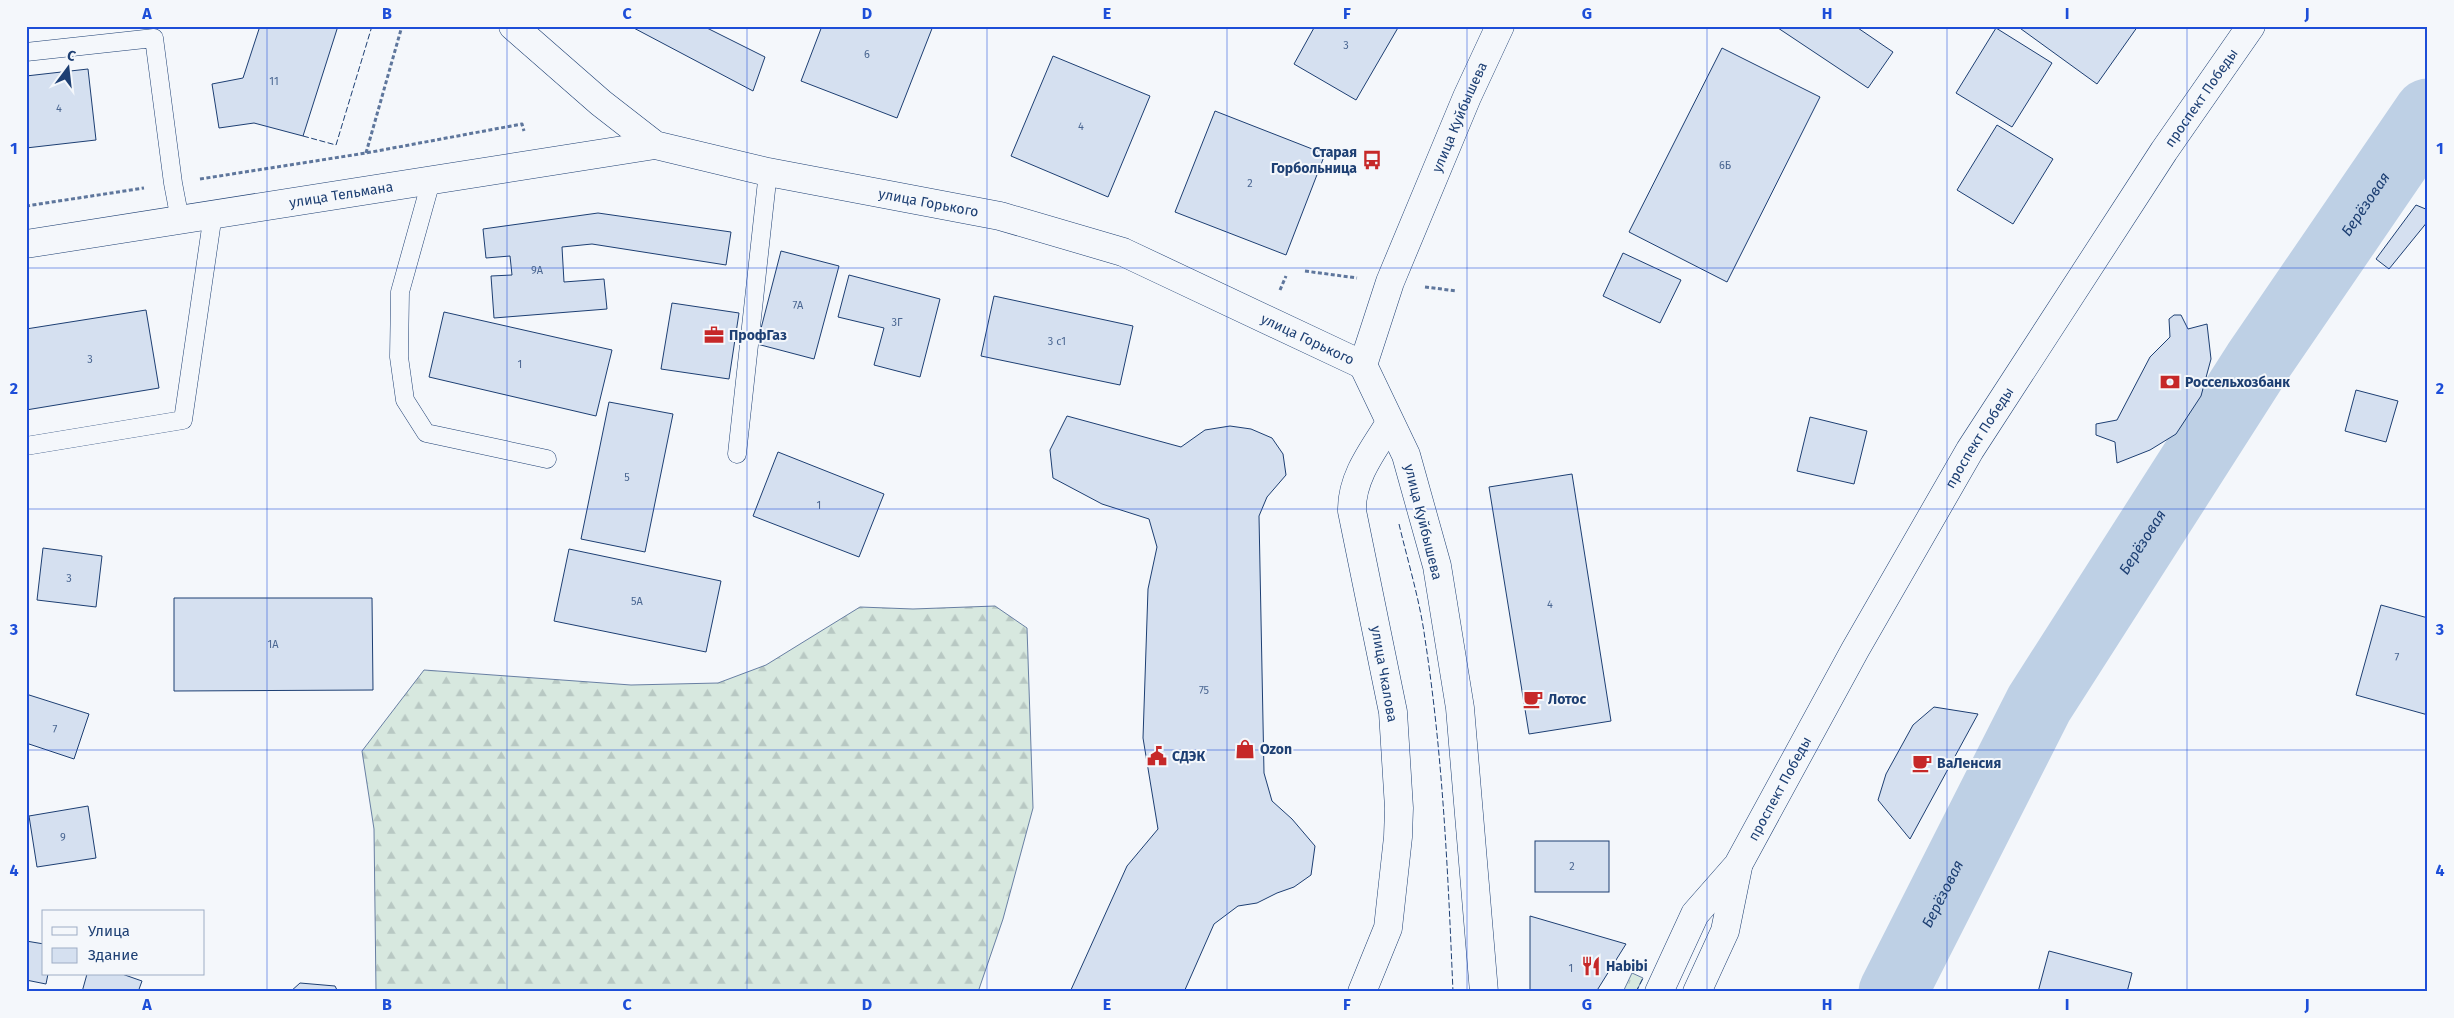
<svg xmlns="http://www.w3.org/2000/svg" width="2454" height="1018" viewBox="0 0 2454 1018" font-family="'Fira Sans',sans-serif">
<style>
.grass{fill:url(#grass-tufts);stroke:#687fa3}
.forest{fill:url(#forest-firs);stroke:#687fa3}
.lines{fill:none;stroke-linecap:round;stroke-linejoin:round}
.river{stroke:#bed0e5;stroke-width:69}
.building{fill:#d5e0f0;stroke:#1d3f73}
.service-casing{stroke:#1d3f73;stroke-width:19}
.minor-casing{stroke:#1d3f73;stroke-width:29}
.tertiary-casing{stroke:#1d3f73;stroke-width:29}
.secondary-casing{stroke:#1d3f73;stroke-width:29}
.primary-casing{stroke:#1d3f73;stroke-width:29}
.path{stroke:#5e769c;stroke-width:3;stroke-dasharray:4 2.5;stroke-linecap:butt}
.service{stroke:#f4f7fb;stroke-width:18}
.minor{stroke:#f4f7fb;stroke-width:28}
.tertiary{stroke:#f4f7fb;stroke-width:28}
.secondary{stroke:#f4f7fb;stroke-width:28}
.primary{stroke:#f4f7fb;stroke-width:28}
.fence{stroke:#1d3f73;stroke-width:1;stroke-dasharray:6 2.5;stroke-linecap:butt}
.grid{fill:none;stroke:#1d4ed8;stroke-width:1;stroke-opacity:0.55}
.labels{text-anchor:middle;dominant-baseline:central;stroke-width:4;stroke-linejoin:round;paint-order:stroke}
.number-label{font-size:11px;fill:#4b6792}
.street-label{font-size:14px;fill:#1d3f73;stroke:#f4f7fb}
.poi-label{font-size:14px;font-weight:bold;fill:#1d3f73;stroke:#f4f7fb;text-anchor:start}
.water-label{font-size:15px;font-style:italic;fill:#1d3f73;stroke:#f4f7fb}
.neatline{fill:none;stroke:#1d4ed8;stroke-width:2}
.grid-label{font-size:16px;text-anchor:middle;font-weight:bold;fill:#1d4ed8}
</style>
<defs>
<pattern id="grass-tufts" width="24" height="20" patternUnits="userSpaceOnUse" patternTransform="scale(1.25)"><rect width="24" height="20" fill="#d7e8df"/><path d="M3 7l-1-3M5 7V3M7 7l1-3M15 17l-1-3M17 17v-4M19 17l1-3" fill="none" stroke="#b8c8c3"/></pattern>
<pattern id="forest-firs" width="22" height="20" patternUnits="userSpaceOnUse" patternTransform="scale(1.25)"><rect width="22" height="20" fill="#d7e8df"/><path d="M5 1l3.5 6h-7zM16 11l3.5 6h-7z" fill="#b8c8c3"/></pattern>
</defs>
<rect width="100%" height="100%" fill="#f4f7fb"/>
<path class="grass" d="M 1632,973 L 1643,978 L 1636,992 L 1623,992 Z"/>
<path class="forest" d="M 995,606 L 1027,628 L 1033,808 L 1003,919 L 978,992 L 376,991 L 374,829 L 362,751 L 424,670 L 631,685 L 718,683 L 766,665 L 860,607 L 913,609 Z"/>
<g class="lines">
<path class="river" id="s1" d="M 1893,992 L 2039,704 L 2257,363 L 2428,113"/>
</g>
<g class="building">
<path d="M 260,26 L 338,26 L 303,136 L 254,123 L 219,128 L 212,84 L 243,78 Z"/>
<path d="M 630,26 L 703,26 L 765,57 L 753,91 Z"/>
<path d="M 822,26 L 933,26 L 897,118 L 801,81 Z"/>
<path d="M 1315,26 L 1399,26 L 1356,100 L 1294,64 Z"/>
<path d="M 1775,26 L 1855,26 L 1893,52 L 1868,88 Z"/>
<path d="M 2017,26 L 2138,26 L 2097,84 Z"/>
<path d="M 1996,28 L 2052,63 L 2012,127 L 1956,93 Z"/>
<path d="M 1722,48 L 1820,97 L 1727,282 L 1629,232 Z"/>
<path d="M 1053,56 L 1150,96 L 1108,197 L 1011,156 Z"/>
<path d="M 88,69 L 96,140 L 26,148 L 26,76 Z"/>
<path d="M 1215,111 L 1325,154 L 1286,255 L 1175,212 Z"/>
<path d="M 1997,125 L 2053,159 L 2013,224 L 1957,190 Z"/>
<path d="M 2416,205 L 2428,210 L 2428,221 L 2389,269 L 2376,259 Z"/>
<path d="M 598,213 L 731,232 L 726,265 L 592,244 L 562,247 L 564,282 L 604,279 L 607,309 L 494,318 L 491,276 L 512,275 L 510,256 L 486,258 L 483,229 Z"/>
<path d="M 781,251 L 839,266 L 814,359 L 757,344 Z"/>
<path d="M 1623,253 L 1681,280 L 1660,323 L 1603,296 Z"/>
<path d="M 849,275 L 940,299 L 920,377 L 874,365 L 884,328 L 838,317 Z"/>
<path d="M 994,296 L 1133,326 L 1120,385 L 981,356 Z"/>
<path d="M 672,303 L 739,313 L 729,379 L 661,369 Z"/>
<path d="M 146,310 L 159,388 L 26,410 L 26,329 Z"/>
<path d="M 444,312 L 612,350 L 596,416 L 429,377 Z"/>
<path d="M 2174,315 L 2181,315 L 2188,329 L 2207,324 L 2211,359 L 2201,396 L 2176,434 L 2150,450 L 2117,463 L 2115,442 L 2096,435 L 2096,424 L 2117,420 L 2150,357 L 2170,337 L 2169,319 Z"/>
<path d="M 2356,390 L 2398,401 L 2386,442 L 2345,431 Z"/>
<path d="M 609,402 L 673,414 L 645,552 L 581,539 Z"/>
<path d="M 1067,416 L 1181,447 L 1205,430 L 1230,426 L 1251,429 L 1272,438 L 1283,454 L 1286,475 L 1267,497 L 1259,516 L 1264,773 L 1272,801 L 1292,819 L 1315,846 L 1311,875 L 1294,887 L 1277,893 L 1257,903 L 1238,906 L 1214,924 L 1184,992 L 1070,992 L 1127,866 L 1158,829 L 1143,738 L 1148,589 L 1157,547 L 1149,519 L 1102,504 L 1053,478 L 1050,450 Z"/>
<path d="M 1810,417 L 1867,431 L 1854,484 L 1797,471 Z"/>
<path d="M 778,452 L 884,494 L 859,557 L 753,516 Z"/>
<path d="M 1572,474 L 1611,721 L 1529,734 L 1489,487 Z"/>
<path d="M 43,548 L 102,556 L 96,607 L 37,600 Z"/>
<path d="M 569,549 L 721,581 L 706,652 L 554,621 Z"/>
<path d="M 174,598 L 372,598 L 373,690 L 174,691 Z"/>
<path d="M 2381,605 L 2428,618 L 2428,715 L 2356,695 Z"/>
<path d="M 26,694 L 89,714 L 74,759 L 26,743 Z"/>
<path d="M 1934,707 L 1978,714 L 1910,839 L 1878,800 L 1886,774 L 1913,725 Z"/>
<path d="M 88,806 L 96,858 L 37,867 L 29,816 Z"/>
<rect x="1535" y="841" width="74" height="51"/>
<path d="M 1530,916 L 1626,944 L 1596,992 L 1530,992 Z"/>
<path d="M 26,941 L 44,944 L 44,974 L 48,974 L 46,984 L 26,980 Z"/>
<path d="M 2049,951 L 2132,973 L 2127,992 L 2038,992 Z"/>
<path d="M 87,974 L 122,974 L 142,981 L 138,992 L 82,992 Z"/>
<path d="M 300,983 L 335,986 L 338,992 L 290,992 Z"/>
</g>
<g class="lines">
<defs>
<g id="service">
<path d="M 26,52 L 154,38 L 173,183 L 180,220"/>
<path d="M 431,181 L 400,292 L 399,357 L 405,400 L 426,433 L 547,459"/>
<path d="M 26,446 L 183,420 L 213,214"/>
<path d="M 737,454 L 768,172"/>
</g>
<g id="minor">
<path id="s2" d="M 26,244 L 655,145"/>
</g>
<path id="tertiary" d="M 1362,992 L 1388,928 L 1398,837 L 1399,808 L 1393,712 L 1352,511 C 1351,478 1373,450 1390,423"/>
<g id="secondary">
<path id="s3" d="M 513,26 L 601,103 L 655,145 L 768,172 L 1000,216 L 1123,252 L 1363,365"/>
<path id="s4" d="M 1484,992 L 1460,708 L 1437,566 L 1406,455 L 1363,365 L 1390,282 L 1467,97 L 1500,26"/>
</g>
<g id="primary">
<path id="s5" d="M 1659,992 L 1695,914 L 1738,865 L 1855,650 L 1970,450 L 2164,151 L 2251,26"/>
<path d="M 1697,992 L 1725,931 L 1738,867"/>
</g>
</defs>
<use href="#service" class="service-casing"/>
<use href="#minor" class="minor-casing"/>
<use href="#tertiary" class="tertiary-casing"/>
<use href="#secondary" class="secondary-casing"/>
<use href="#primary" class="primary-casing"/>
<g class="path">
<path d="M 366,153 L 402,26"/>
<path d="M 200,179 L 366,153 L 522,124 L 524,131"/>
<path d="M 26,206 L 144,188"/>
<path d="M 1305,271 L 1357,278"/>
<path d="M 1425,287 L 1457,291"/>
<path d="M 1280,290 L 1286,276"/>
</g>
<use href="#service" class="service"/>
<use href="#minor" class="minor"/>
<use href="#tertiary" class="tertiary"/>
<use href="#secondary" class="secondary"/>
<use href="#primary" class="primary"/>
<g class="fence">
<path d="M 303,136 L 336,145 L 372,26"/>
<path d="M 1399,524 C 1408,562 1420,601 1425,639 C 1443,756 1448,874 1453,992"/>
<path d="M 1636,992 L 1643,978"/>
</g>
</g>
<path class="grid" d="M 267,26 L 267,992M 507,26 L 507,992M 747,26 L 747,992M 987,26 L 987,992M 1227,26 L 1227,992M 1467,26 L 1467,992M 1707,26 L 1707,992M 1947,26 L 1947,992M 2187,26 L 2187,992M 26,268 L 2428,268M 26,509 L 2428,509M 26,750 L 2428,750"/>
<defs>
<symbol id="bus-bare" viewBox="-9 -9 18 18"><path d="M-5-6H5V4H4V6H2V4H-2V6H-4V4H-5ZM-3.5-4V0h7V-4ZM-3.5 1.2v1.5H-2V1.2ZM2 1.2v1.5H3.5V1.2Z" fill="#c62828" stroke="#f4f7fb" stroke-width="2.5" paint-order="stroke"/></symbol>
<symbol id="office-bare" viewBox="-9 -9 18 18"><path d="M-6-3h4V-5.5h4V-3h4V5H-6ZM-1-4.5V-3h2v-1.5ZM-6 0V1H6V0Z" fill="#c62828" stroke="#f4f7fb" stroke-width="2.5" paint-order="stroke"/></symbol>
<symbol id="bank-bare" viewBox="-9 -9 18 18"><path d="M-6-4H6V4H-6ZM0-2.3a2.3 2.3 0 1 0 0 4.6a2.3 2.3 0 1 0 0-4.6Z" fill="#c62828" stroke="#f4f7fb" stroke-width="2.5" paint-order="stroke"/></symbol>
<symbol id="cafe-bare" viewBox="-9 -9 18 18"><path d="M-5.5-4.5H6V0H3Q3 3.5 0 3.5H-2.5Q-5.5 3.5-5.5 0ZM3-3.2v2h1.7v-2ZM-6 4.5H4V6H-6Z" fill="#c62828" stroke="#f4f7fb" stroke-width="2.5" paint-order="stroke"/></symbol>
<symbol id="shop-bare" viewBox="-9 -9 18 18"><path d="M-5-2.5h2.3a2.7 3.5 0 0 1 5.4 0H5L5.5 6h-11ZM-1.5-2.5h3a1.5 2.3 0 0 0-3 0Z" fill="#c62828" stroke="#f4f7fb" stroke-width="2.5" paint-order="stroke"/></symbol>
<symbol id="civic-bare" viewBox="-9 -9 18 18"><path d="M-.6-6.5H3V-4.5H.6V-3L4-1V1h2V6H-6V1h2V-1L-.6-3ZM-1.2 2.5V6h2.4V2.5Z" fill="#c62828" stroke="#f4f7fb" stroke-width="2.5" paint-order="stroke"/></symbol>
<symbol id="restaurant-bare" viewBox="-9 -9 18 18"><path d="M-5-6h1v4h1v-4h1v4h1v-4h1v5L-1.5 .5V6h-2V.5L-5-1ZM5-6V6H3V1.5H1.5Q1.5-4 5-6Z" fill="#c62828" stroke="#f4f7fb" stroke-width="2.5" paint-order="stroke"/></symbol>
</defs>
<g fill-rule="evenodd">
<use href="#bus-bare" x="1358" y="146" width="28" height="28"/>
<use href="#office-bare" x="700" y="321" width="28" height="28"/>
<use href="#bank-bare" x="2156" y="368" width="28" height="28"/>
<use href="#cafe-bare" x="1519" y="685" width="28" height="28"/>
<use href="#shop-bare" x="1231" y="735" width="28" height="28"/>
<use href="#civic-bare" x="1143" y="742" width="28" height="28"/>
<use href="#cafe-bare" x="1908" y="749" width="28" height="28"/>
<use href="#restaurant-bare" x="1577" y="952" width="28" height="28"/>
</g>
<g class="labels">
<g class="number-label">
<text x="1346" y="45">3</text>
<text x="867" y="54">6</text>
<text x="274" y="81">11</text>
<text x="59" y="108">4</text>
<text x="1081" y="126">4</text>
<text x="1725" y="165">6Б</text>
<text x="1250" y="183">2</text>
<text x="537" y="270">9А</text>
<text x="798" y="305">7А</text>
<text x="897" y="322">3Г</text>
<text x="1057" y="341">3 с1</text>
<text x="90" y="359">3</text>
<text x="520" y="364">1</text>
<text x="627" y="477">5</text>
<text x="819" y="505">1</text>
<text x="69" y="578">3</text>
<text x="637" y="601">5А</text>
<text x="1550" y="604">4</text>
<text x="273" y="644">1А</text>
<text x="2397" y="657">7</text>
<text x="1204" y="690">75</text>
<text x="55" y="729">7</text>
<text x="63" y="837">9</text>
<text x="1572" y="866">2</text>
<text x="1571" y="968">1</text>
</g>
<g class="street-label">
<text stroke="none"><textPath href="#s5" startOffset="1048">проспект Победы</textPath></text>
<text stroke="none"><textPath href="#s4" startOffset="910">улица Куйбышева</textPath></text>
<text stroke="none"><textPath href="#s2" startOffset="319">улица Тельмана</textPath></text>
<text stroke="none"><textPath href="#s3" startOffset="465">улица Горького</textPath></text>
<text stroke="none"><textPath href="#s3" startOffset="870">улица Горького</textPath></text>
<text stroke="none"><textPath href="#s5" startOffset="642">проспект Победы</textPath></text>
<text transform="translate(1423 522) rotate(76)">улица Куйбышева</text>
<text transform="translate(1384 674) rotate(80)">улица Чкалова</text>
<text stroke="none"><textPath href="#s5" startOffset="238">проспект Победы</textPath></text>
</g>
<g class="poi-label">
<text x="1357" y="152" text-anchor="end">Старая<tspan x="1357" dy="16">Горбольница</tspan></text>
<text x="729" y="335">ПрофГаз</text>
<text x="2185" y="382">Россельхозбанк</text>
<text x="1548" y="699">Лотос</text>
<text x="1260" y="749">Ozon</text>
<text x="1172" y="756">СДЭК</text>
<text x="1937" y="763">ВаЛенсия</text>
<text x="1606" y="966">Habibi</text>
</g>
<g class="water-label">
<text stroke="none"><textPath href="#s1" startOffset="920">Берёзовая</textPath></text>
<text stroke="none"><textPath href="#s1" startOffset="515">Берёзовая</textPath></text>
<text stroke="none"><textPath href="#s1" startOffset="110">Берёзовая</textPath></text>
</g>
</g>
<rect width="2454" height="1018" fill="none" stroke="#f4f7fb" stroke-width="55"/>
<rect x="42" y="910" width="162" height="65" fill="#f4f7fb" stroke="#9eadc5"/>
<rect x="52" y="927" width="25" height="8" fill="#f4f7fb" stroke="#9eadc5"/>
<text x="88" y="936" font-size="15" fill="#1d3f73">Улица</text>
<rect x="52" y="948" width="25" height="15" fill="#d5e0f0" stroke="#9eadc5"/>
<text x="88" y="960" font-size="15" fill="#1d3f73">Здание</text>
<g transform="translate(68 68) rotate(15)" stroke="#f4f7fb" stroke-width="4" paint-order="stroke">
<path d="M0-4L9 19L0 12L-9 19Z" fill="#1d3f73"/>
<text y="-8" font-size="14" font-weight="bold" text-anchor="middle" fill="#1d3f73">С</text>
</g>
<rect x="28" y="28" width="2398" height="962" class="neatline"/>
<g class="grid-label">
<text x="147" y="19">A</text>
<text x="387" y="19">B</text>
<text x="627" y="19">C</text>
<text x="867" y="19">D</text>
<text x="1107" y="19">E</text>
<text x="1347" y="19">F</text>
<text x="1587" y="19">G</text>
<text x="1827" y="19">H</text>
<text x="2067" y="19">I</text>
<text x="2307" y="19">J</text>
<text x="14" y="154">1</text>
<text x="2440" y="154">1</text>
<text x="14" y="394">2</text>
<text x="2440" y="394">2</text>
<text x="14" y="635">3</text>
<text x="2440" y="635">3</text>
<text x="14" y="876">4</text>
<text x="2440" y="876">4</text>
<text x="147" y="1010">A</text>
<text x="387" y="1010">B</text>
<text x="627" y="1010">C</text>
<text x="867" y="1010">D</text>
<text x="1107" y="1010">E</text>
<text x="1347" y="1010">F</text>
<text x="1587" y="1010">G</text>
<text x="1827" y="1010">H</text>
<text x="2067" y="1010">I</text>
<text x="2307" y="1010">J</text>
</g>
</svg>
